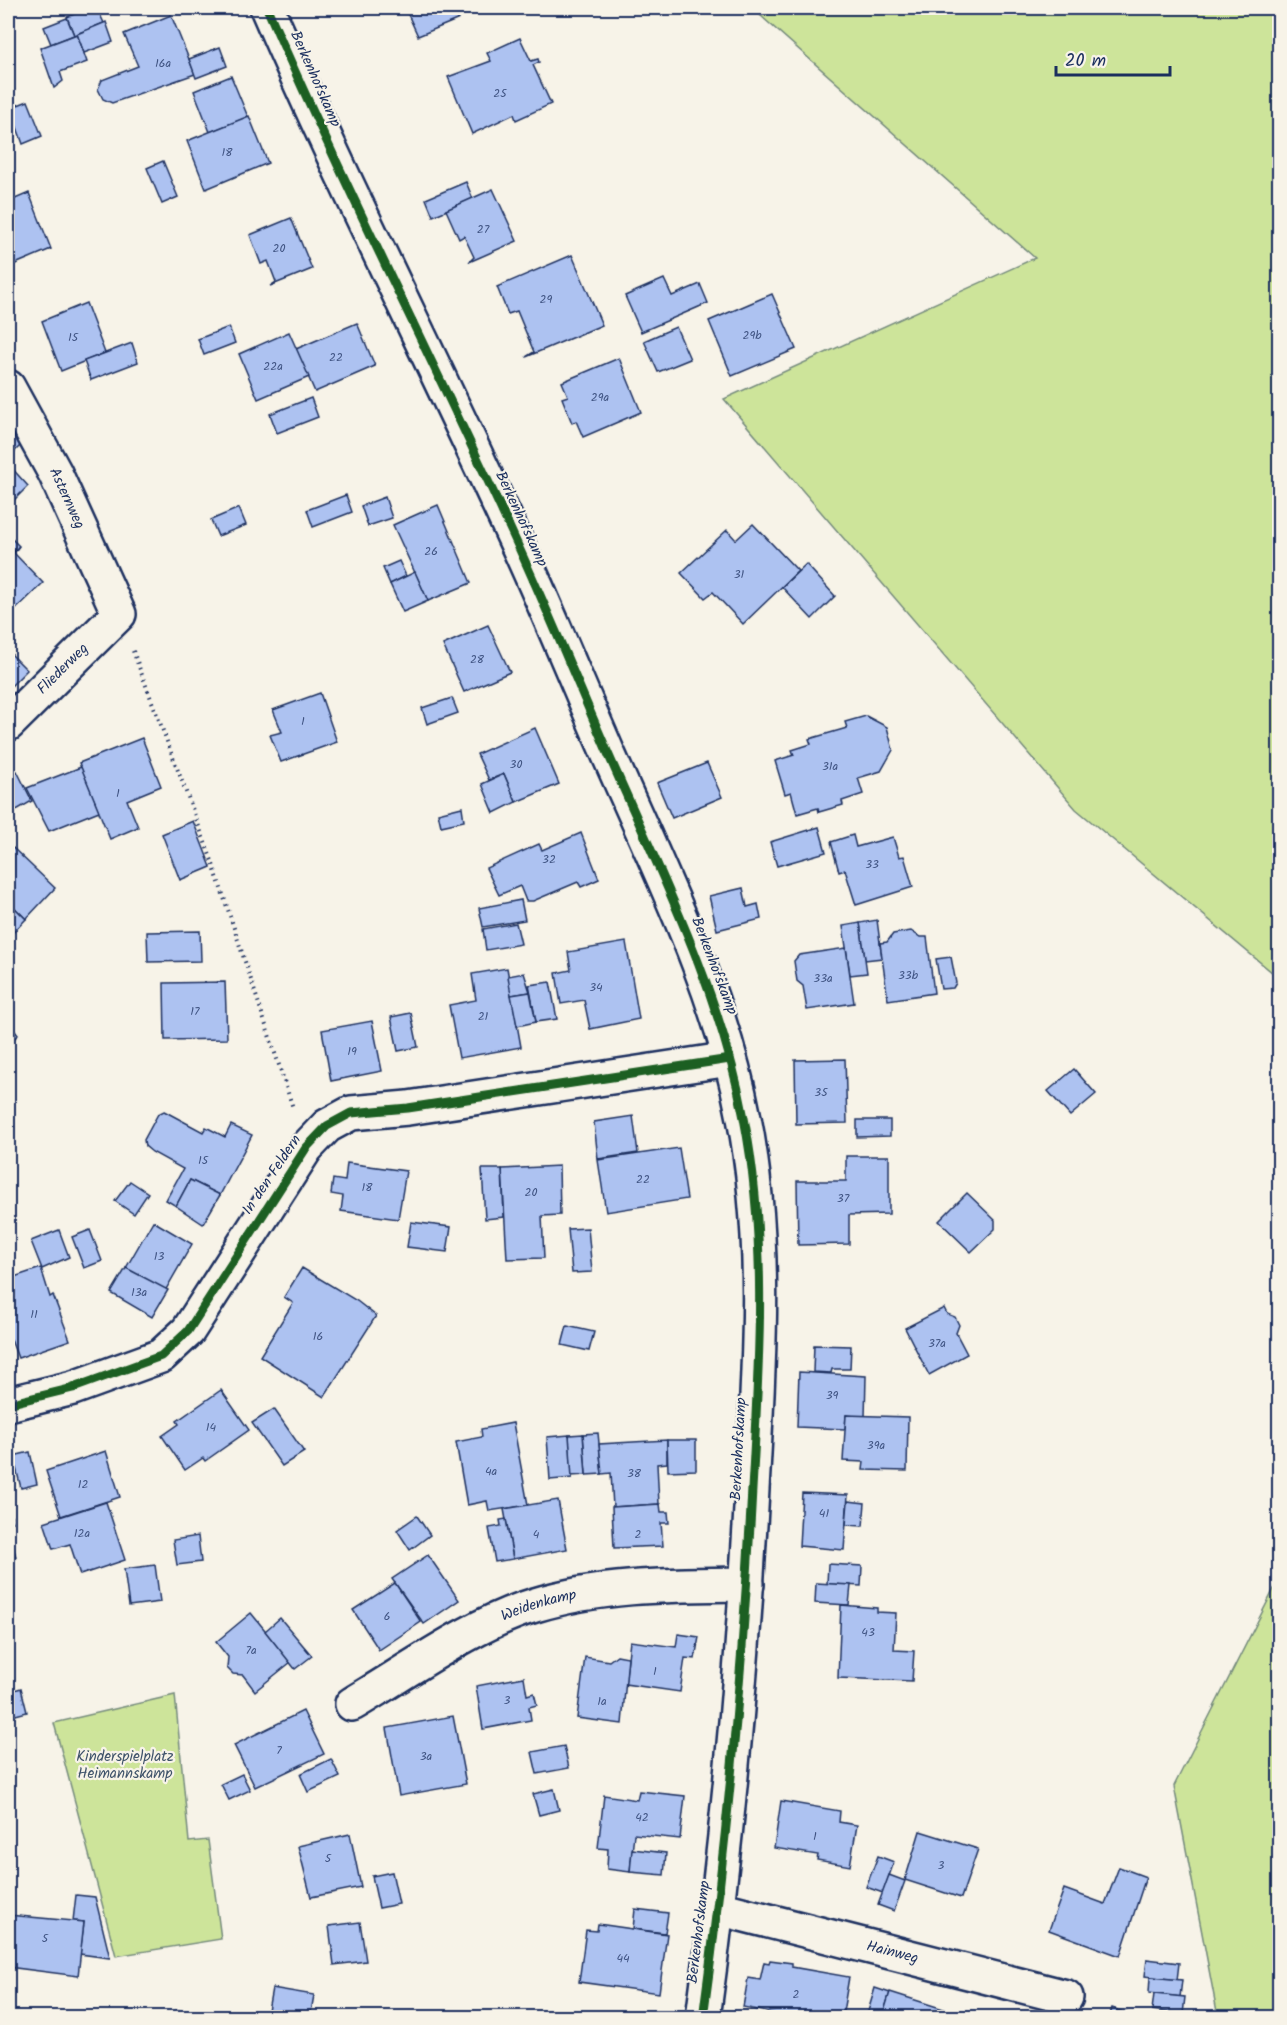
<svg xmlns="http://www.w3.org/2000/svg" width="1287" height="2025" viewBox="0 0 1287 2025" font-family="Kalam,sans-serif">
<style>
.green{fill:#cde49a;stroke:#748a7c;stroke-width:1.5}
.building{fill:#adc2f1;stroke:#1b2f5e;stroke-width:1.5}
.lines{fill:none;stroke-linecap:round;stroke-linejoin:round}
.street-casing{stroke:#1b2f5e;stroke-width:38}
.path{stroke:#1b2f5e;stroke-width:4;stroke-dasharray:1.5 4.5;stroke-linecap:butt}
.street{stroke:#f7f3e8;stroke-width:33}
.cycleway-casing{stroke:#f7f3e8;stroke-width:13}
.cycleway{stroke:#1b5e20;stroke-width:9}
.labels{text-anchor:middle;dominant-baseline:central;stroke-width:4.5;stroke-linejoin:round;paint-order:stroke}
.number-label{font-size:12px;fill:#405483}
.street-label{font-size:15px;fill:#1b2f5e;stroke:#f7f3e8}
.park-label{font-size:15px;fill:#3f536a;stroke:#f7f3e8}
</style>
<rect width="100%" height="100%" fill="#f7f3e8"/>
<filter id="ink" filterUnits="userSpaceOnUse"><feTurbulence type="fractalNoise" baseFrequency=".0167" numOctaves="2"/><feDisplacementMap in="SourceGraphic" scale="12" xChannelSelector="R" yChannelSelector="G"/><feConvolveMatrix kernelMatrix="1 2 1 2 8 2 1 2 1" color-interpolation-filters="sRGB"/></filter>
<g filter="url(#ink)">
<g class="green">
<path d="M 752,8 L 1279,8 L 1279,978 L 1076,809 L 724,399 L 1035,258 Z"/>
<path d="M 1279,1579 L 1279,2017 L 1218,2017 L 1174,1786 Z"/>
<path d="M 175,1695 L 189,1842 L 208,1840 L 221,1939 L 116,1956 L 54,1723 Z"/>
</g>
<g class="building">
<path d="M 90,8 L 97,8 L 104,23 L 74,35 L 67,17 Z"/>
<path d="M 405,8 L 454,8 L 459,19 L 418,36 Z"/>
<path d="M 171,15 L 195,74 L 112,103 L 103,99 L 98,89 L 102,80 L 138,66 L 124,34 Z"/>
<path d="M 67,18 L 74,35 L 51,44 L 44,27 Z"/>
<path d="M 106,22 L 113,42 L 84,53 L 77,34 Z"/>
<path d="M 77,34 L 87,62 L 60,72 L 63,81 L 54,88 L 40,48 Z"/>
<path d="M 520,38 L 531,61 L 538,59 L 539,62 L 533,65 L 551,104 L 516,120 L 514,114 L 472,134 L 448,77 L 491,61 L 487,53 Z"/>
<path d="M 220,47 L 227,66 L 196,78 L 189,59 Z"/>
<path d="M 231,76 L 248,117 L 210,132 L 194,91 Z"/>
<path d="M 28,101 L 42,136 L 23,144 L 10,108 Z"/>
<path d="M 249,116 L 268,163 L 206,189 L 187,141 Z"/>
<path d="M 163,161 L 178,197 L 162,204 L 147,168 Z"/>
<path d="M 466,182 L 473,199 L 433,216 L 426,199 Z"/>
<path d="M 493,189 L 517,241 L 469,262 L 474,257 L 464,236 L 459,239 L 446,210 Z"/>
<path d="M 29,193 L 51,249 L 8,267 L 8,202 Z"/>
<path d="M 291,218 L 312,269 L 270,286 L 276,282 L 268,261 L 261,264 L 250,235 Z"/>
<path d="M 572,255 L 602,325 L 526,357 L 534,352 L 517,311 L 508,314 L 497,287 Z"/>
<path d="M 664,279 L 672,296 L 700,284 L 708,303 L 641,332 L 625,296 Z"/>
<path d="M 772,294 L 796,349 L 732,376 L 709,321 Z"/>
<path d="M 86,303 L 105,353 L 61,371 L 42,321 Z"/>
<path d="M 357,323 L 375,366 L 315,392 L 296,349 Z"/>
<path d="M 229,327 L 235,343 L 204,355 L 198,339 Z"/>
<path d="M 676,327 L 690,359 L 658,372 L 644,341 Z"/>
<path d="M 289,332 L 309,377 L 258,399 L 239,354 Z"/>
<path d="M 132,343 L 138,362 L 91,380 L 84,361 Z"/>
<path d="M 619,358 L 641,412 L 583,437 L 576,421 L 572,423 L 562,398 L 568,396 L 562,382 Z"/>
<path d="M 311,398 L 318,417 L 277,433 L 270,414 Z"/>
<path d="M 12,431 L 23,443 L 8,458 L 8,435 Z"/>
<path d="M 8,464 L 28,486 L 8,506 Z"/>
<path d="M 346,495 L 352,512 L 313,527 L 307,510 Z"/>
<path d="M 385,497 L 392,518 L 368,526 L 361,506 Z"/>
<path d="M 438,505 L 471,583 L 428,601 L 393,525 Z"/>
<path d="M 239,508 L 246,525 L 218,536 L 211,520 Z"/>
<path d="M 753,524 L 798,571 L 743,624 L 713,592 L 705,598 L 681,573 L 727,530 L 736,540 Z"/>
<path d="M 8,535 L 19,546 L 8,558 Z"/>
<path d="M 19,546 L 14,553 L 43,583 L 8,617 L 8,558 Z"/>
<path d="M 399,561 L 406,576 L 390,584 L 383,568 Z"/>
<path d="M 806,564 L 835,596 L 812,619 L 782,587 Z"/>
<path d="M 415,572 L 428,601 L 403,612 L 390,584 Z"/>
<path d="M 488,625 L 510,672 L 464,692 L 443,645 Z"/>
<path d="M 8,651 L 27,670 L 8,689 Z"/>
<path d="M 320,693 L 337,742 L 281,762 L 270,735 L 282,732 L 273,710 Z"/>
<path d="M 452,698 L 458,713 L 427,724 L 422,708 Z"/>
<path d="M 866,716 L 887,727 L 893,750 L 881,771 L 858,778 L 863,794 L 842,801 L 843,805 L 819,812 L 818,808 L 797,814 L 791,792 L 785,794 L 775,761 L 794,755 L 792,750 L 811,744 L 809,739 L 847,728 L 845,722 Z"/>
<path d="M 535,728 L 559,784 L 516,802 L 504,774 L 489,780 L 477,754 Z"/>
<path d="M 142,738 L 161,786 L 127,800 L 138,827 L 110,839 L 79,763 Z"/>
<path d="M 707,763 L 722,797 L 672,818 L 657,783 Z"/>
<path d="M 81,767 L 99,811 L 49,831 L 27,788 Z"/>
<path d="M 17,771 L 32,801 L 8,815 L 8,776 Z"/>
<path d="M 504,774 L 516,802 L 494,813 L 482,784 Z"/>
<path d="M 462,807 L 464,821 L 441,826 L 438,813 Z"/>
<path d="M 193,821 L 211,867 L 180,880 L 162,834 Z"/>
<path d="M 819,827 L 826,852 L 777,866 L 770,842 Z"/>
<path d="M 581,833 L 599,879 L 581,887 L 578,882 L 533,901 L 526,901 L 520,886 L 499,895 L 486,868 L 539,844 L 542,850 Z"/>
<path d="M 853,835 L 856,847 L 893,837 L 899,857 L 904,856 L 913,887 L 856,905 L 845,870 L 839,872 L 831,842 Z"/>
<path d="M 13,848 L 55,888 L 26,919 L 8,901 L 8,853 Z"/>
<path d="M 743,888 L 747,907 L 758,904 L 761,919 L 717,930 L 709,896 Z"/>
<path d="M 521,900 L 525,920 L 483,927 L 479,908 Z"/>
<path d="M 8,901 L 26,919 L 8,938 Z"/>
<path d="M 877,920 L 882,958 L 865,960 L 860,923 Z"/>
<path d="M 516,923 L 521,944 L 486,950 L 483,929 Z"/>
<path d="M 860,923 L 867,973 L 850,975 L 843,926 Z"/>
<path d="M 200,931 L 201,961 L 148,962 L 147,932 Z"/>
<path d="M 911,931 L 920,937 L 927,937 L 934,993 L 888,1000 L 880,943 L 887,942 L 893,934 Z"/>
<path d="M 626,942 L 639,1019 L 590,1029 L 584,1000 L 561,1004 L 556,973 L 571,970 L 568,952 Z"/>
<path d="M 846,948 L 854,1003 L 807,1010 L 803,986 L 797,981 L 794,961 L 799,955 Z"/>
<path d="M 951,957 L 956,983 L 953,988 L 941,989 L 936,959 Z"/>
<path d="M 507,968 L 521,1047 L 459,1058 L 449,1005 L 476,1000 L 472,974 Z"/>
<path d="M 524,973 L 530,992 L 511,995 L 508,976 Z"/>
<path d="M 225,982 L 227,1039 L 165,1040 L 164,983 Z"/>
<path d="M 550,982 L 557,1019 L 536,1022 L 529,985 Z"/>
<path d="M 530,992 L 536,1022 L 517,1026 L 511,995 Z"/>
<path d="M 411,1013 L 418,1047 L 398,1051 L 391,1017 Z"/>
<path d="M 372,1021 L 382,1071 L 331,1081 L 322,1030 Z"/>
<path d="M 8,1022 L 18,1035 L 8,1044 Z"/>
<path d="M 845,1059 L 847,1123 L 796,1124 L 795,1060 Z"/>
<path d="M 1074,1069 L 1096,1094 L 1070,1116 L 1048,1091 Z"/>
<path d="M 164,1111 L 203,1132 L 206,1127 L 225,1137 L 231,1125 L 252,1135 L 220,1195 L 190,1180 L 176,1206 L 166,1200 L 183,1169 L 152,1152 L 145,1146 L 144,1140 L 158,1114 Z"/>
<path d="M 633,1116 L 638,1153 L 598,1159 L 594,1122 Z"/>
<path d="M 857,1120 L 890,1120 L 890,1136 L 857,1137 Z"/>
<path d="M 679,1148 L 687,1199 L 606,1212 L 598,1160 Z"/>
<path d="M 846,1156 L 889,1156 L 889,1214 L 849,1215 L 849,1244 L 798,1245 L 797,1181 L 846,1181 Z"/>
<path d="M 347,1163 L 406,1171 L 398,1219 L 341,1211 L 343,1196 L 331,1194 L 333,1179 L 345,1181 Z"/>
<path d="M 559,1166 L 560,1215 L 542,1216 L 544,1258 L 507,1259 L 502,1169 Z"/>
<path d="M 482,1169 L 502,1169 L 504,1217 L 485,1219 Z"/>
<path d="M 190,1180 L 220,1195 L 203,1224 L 176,1206 Z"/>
<path d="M 130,1181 L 148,1193 L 134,1214 L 115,1201 Z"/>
<path d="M 967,1193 L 995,1220 L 995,1229 L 971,1252 L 939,1221 Z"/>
<path d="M 153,1221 L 192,1244 L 165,1291 L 126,1268 Z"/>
<path d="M 411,1222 L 451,1227 L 447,1252 L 407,1247 Z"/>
<path d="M 588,1228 L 592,1272 L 572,1273 L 568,1229 Z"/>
<path d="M 59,1230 L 69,1257 L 42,1269 L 31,1241 Z"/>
<path d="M 90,1230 L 102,1261 L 84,1268 L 72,1237 Z"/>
<path d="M 41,1268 L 50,1297 L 53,1295 L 70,1340 L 18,1358 L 8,1332 L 8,1279 Z"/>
<path d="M 126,1268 L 168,1290 L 152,1317 L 111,1293 Z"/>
<path d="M 302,1268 L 357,1301 L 376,1316 L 324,1397 L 260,1356 L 293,1303 L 284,1297 Z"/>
<path d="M 944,1308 L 947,1314 L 955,1317 L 959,1325 L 956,1333 L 967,1354 L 929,1375 L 905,1328 Z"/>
<path d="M 567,1326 L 594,1332 L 589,1351 L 562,1345 Z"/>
<path d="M 814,1345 L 851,1346 L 850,1369 L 832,1369 L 831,1373 L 813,1372 Z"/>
<path d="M 799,1372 L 866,1376 L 865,1417 L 846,1415 L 845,1429 L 797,1427 Z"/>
<path d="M 221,1390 L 249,1430 L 205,1461 L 203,1458 L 185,1470 L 162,1436 L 179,1424 L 177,1421 Z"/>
<path d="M 274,1409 L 304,1452 L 282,1466 L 252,1423 Z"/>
<path d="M 846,1415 L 908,1417 L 907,1471 L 863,1470 L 864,1462 L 843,1461 Z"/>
<path d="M 513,1423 L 528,1505 L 489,1511 L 487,1501 L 467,1505 L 456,1442 L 482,1437 L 481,1429 Z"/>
<path d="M 598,1433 L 602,1474 L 586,1475 L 583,1434 Z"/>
<path d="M 583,1434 L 586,1475 L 571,1476 L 569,1435 Z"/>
<path d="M 569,1435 L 572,1478 L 550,1480 L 547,1437 Z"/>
<path d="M 667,1440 L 667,1463 L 657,1464 L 659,1504 L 613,1507 L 611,1473 L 602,1474 L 599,1444 Z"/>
<path d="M 667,1440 L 696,1440 L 696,1470 L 668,1471 Z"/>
<path d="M 106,1451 L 120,1497 L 61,1516 L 46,1471 Z"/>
<path d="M 30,1452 L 37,1484 L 21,1488 L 13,1456 Z"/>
<path d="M 802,1493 L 848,1495 L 844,1550 L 799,1546 Z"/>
<path d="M 558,1500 L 567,1549 L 513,1559 L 504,1509 Z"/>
<path d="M 8,1501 L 13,1522 L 8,1524 Z"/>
<path d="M 848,1501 L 865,1503 L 863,1526 L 846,1525 Z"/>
<path d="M 106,1502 L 125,1560 L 80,1575 L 70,1544 L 53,1549 L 44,1522 Z"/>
<path d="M 660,1504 L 661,1512 L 668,1512 L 669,1523 L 661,1523 L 663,1546 L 614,1548 L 612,1507 Z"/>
<path d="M 417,1516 L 430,1535 L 410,1550 L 397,1530 Z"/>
<path d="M 506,1519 L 513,1559 L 495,1562 L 489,1528 L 501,1526 L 500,1520 Z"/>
<path d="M 8,1527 L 16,1557 L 8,1559 Z"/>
<path d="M 198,1536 L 201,1562 L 177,1565 L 173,1540 Z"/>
<path d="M 428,1555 L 459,1600 L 424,1624 L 392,1579 Z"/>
<path d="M 828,1564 L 862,1566 L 861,1586 L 827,1584 Z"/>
<path d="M 155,1565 L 160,1602 L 129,1606 L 124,1569 Z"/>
<path d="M 395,1583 L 421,1622 L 379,1650 L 353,1610 Z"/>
<path d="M 816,1583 L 851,1585 L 849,1605 L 815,1603 Z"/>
<path d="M 841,1605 L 877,1608 L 877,1612 L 896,1613 L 894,1650 L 914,1651 L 912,1681 L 838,1678 Z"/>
<path d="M 251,1613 L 291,1662 L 255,1691 L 243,1675 L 233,1674 L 227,1668 L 228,1657 L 216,1642 Z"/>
<path d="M 280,1618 L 312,1656 L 295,1669 L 265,1631 Z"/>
<path d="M 678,1634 L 699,1637 L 695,1659 L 685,1658 L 680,1692 L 625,1684 L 630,1641 L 676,1647 Z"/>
<path d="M 617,1655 L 628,1657 L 622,1724 L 577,1718 L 585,1657 L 609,1661 Z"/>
<path d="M 524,1677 L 527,1695 L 534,1693 L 537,1705 L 529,1707 L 531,1720 L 483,1729 L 476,1686 Z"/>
<path d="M 21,1688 L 27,1712 L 8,1717 L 8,1692 Z"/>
<path d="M 303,1711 L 324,1754 L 255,1787 L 234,1745 Z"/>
<path d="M 453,1716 L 466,1784 L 399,1796 L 387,1728 Z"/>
<path d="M 564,1746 L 569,1768 L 537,1774 L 532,1752 Z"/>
<path d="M 331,1759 L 340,1777 L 308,1792 L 300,1774 Z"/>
<path d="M 242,1774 L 250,1790 L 229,1800 L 221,1784 Z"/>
<path d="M 554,1789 L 559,1810 L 539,1815 L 533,1794 Z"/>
<path d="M 639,1791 L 685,1796 L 680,1839 L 634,1834 L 630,1872 L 607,1869 L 608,1849 L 598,1848 L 604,1795 L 637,1800 Z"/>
<path d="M 781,1801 L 840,1811 L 839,1822 L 857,1825 L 850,1866 L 817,1860 L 818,1855 L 774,1848 Z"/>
<path d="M 920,1831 L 978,1849 L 961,1898 L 905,1880 Z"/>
<path d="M 350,1834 L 361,1887 L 311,1897 L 298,1846 Z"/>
<path d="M 632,1849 L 666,1853 L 664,1875 L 630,1872 Z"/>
<path d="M 878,1856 L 894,1862 L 883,1893 L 866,1887 Z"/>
<path d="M 1119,1867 L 1146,1877 L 1120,1956 L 1049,1930 L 1064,1889 L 1105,1904 Z"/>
<path d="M 392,1872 L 399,1904 L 379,1908 L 372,1876 Z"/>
<path d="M 889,1875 L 905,1881 L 894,1911 L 878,1905 Z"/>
<path d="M 76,1895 L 95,1897 L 110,1958 L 80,1954 L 84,1922 L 73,1921 Z"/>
<path d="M 635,1909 L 668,1913 L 665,1933 L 633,1929 Z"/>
<path d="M 8,1915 L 84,1922 L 78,1976 L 8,1967 Z"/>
<path d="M 360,1922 L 366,1961 L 334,1965 L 329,1926 Z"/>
<path d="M 598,1924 L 667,1934 L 659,1993 L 579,1982 L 586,1930 L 597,1931 Z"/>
<path d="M 1147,1959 L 1179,1963 L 1177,1980 L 1145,1976 Z"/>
<path d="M 770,1960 L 792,1963 L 792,1967 L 849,1977 L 842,2018 L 796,2018 L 743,2007 L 748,1978 L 760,1980 L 764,1962 L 769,1963 Z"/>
<path d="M 1150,1977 L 1182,1980 L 1180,1997 L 1149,1993 Z"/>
<path d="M 272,1988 L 314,1995 L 310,2018 L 263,2018 L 267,2016 Z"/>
<path d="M 875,1988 L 890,1993 L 882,2018 L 866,2018 Z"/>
<path d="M 890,1992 L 953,2012 L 952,2018 L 882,2018 Z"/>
<path d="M 1154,1994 L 1185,1997 L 1183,2014 L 1152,2010 Z"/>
<path d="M 1112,2008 L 1138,2017 L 1109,2018 Z"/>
<path d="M 177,2010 L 202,2014 L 201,2018 L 176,2018 Z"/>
</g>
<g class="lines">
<defs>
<g id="street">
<path d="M 267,8 C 344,186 433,360 514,537 C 547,608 576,680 607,751 C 659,870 720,990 744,1118 C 768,1241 759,1366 752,1489 C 743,1665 727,1842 703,2018"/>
<path id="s1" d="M 8,387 L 55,473 L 119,614 L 8,724"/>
<path d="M 8,1404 L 73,1388 L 161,1356 L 188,1331 L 306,1148 L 327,1126 L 351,1113 L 408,1108 L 730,1059"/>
<path id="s2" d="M 352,1704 C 408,1671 474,1623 535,1605 C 604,1584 676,1585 747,1584"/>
<path id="s3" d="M 718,1908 L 1066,1997"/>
</g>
</defs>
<use href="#street" class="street-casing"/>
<path class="path" d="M 133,651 L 212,861 L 293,1108"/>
<use href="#street" class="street"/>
<defs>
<g id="cycleway">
<path d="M 267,8 C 344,186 433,360 514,537 C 547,608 576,680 607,751 C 659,870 720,990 744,1118 C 768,1241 759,1366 752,1489 C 743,1665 727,1842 703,2018"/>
<path d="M 8,1404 L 73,1388 L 161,1356 L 188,1331 L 306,1148 L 327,1126 L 351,1113 L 408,1108 L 730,1059"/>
</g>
</defs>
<use href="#cycleway" class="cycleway-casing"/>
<use href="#cycleway" class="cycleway"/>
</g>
</g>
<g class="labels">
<g class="number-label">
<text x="163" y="63">16a</text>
<text x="500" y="93">25</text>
<text x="227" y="152">18</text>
<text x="483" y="229">27</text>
<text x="279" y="248">20</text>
<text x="546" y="299">29</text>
<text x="752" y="335">29b</text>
<text x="73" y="337">15</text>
<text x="336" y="357">22</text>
<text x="273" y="366">22a</text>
<text x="600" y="397">29a</text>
<text x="431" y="551">26</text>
<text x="739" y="574">31</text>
<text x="477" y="659">28</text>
<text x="303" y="721">1</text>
<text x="516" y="764">30</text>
<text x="830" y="766">31a</text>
<text x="118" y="793">1</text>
<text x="549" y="859">32</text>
<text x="872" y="864">33</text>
<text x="908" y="975">33b</text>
<text x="823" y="978">33a</text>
<text x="596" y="987">34</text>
<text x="195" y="1011">17</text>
<text x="483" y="1016">21</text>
<text x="352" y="1051">19</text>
<text x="821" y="1092">35</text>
<text x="203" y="1160">15</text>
<text x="643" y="1179">22</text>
<text x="367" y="1187">18</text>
<text x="531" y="1192">20</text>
<text x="843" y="1198">37</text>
<text x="159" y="1256">13</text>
<text x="139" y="1292">13a</text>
<text x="34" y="1314">11</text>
<text x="318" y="1336">16</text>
<text x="937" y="1343">37a</text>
<text x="832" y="1395">39</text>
<text x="211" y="1427">14</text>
<text x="876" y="1445">39a</text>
<text x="491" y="1471">4a</text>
<text x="634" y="1473">38</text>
<text x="83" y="1484">12</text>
<text x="824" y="1513">41</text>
<text x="82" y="1533">12a</text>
<text x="536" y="1534">4</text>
<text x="638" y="1534">2</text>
<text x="387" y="1616">6</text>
<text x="868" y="1632">43</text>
<text x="251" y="1650">7a</text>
<text x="655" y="1671">1</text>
<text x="507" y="1700">3</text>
<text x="602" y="1701">1a</text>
<text x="279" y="1750">7</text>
<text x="426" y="1756">3a</text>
<text x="642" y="1817">42</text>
<text x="815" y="1836">1</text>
<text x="328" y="1858">5</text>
<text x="941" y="1865">3</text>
<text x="45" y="1938">5</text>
<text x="623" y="1958">44</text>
<text x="796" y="1994">2</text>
</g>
<g class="street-label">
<text transform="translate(315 79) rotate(66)">Berkenhofskamp</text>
<text stroke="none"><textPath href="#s1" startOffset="126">Asternweg</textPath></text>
<text transform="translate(521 519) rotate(65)">Berkenhofskamp</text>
<text transform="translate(63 669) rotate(-45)">Fliederweg</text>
<text transform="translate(714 966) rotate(69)">Berkenhofskamp</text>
<text transform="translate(272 1175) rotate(-56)">In den Feldern</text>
<text transform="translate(739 1449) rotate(-87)">Berkenhofskamp</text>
<text stroke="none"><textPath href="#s2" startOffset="212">Weidenkamp</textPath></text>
<text transform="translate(699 1932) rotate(-83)">Berkenhofskamp</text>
<text stroke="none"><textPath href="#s3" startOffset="180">Hainweg</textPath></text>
</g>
<g class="park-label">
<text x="125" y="1757">Kinderspielplatz<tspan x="125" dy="17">Heimannskamp</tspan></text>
</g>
</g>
<rect width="1287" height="2025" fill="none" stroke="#f7f3e8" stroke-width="30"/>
<rect x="15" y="15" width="1257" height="1995" fill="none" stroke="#1b2f5e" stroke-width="2" filter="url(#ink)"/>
<path d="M1056 66v9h114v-9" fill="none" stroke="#1b2f5e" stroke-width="3"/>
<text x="1065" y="66" font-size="18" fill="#1b2f5e" stroke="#f7f3e8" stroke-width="4.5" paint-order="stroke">20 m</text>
</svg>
